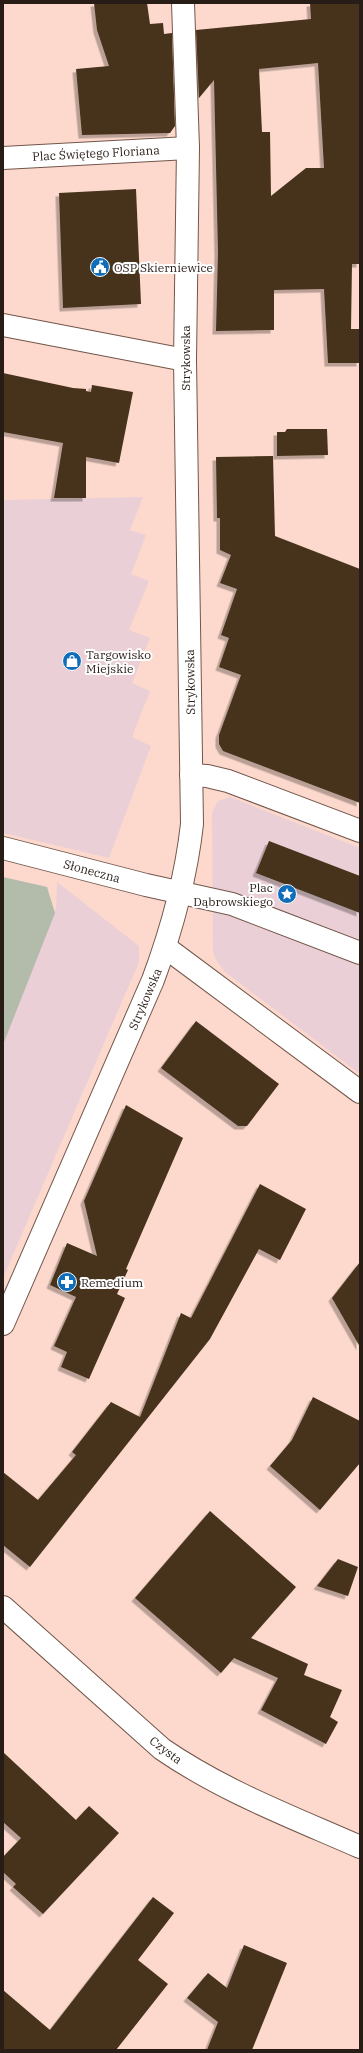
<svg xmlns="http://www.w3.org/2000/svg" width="363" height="2053" viewBox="0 0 363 2053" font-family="'IBM Plex Serif',serif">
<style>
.commercial{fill:#ead0d6}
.green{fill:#b3bcaa}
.building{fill:#46321e;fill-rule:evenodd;filter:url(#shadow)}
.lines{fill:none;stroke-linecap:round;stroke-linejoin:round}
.minor-casing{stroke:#73564b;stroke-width:24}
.minor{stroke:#fff;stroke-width:22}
.labels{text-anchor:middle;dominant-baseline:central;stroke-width:4;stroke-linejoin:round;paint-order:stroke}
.street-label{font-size:12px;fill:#281c17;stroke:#fff}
.poi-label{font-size:12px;fill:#281c17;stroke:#fff;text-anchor:start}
</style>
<defs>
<filter id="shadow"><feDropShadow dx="-3.5" dy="3.5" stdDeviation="0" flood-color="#0004"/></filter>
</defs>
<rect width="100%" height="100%" fill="#fcd9cc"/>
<g class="commercial">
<path d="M 143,497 L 130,530 L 146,535 L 131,574 L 149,581 L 129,630 L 150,638 L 132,683 L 150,691 L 132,737 L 151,746 L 109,858 L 3,833 L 3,500 Z"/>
<path d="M 230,797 L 360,848 L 360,1074 L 225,972 L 216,960 L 213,952 L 212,813 L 218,801 Z"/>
<path d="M 57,882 L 139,946 L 139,962 L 3,1278 L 3,1045 L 56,908 Z"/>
</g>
<path class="green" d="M 3,877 L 47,887 L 55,913 L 3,1045 Z"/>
<g class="building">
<path d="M 94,3 L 147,3 L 150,24 L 163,23 L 164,34 L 172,33 L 175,126 L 170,133 L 82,135 L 76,69 L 109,66 L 97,30 Z"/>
<path d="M 310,3 L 360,3 L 360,264 L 352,264 L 351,329 L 360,329 L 360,363 L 328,363 L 324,289 L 274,290 L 274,330 L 216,331 L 218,252 L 214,80 L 199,98 L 196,30 L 311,19 ZM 318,63 L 324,168 L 306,168 L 271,196 L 270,132 L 262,132 L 259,69 Z"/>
<path d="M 136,189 L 141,304 L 63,308 L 59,193 Z"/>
<path d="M 3,373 L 73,388 L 86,389 L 86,391 L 91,392 L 92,385 L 133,392 L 119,463 L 86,457 L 86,498 L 54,498 L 63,443 L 3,432 Z"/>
<path d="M 287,429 L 327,429 L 328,455 L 277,456 L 277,432 L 285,432 Z"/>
<path d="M 273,456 L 275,536 L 360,569 L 360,803 L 223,751 L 219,744 L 219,735 L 241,675 L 219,667 L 229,638 L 221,635 L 237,589 L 220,583 L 231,555 L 220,550 L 220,518 L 217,518 L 216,457 Z"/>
<path d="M 269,841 L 360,876 L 360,913 L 256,873 Z"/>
<path d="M 196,1021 L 279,1084 L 247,1126 L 238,1126 L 161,1068 Z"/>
<path d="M 126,1105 L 183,1138 L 126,1269 L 128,1270 L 117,1294 L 125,1298 L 89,1379 L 61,1367 L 67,1352 L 54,1346 L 76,1297 L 50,1285 L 67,1243 L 97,1256 L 84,1201 Z"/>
<path d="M 260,1184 L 306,1209 L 280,1260 L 259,1249 L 210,1339 L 30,1567 L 3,1545 L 3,1472 L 38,1500 L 76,1455 L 72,1452 L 111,1402 L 140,1417 L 181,1313 L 191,1318 Z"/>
<path d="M 360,1262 L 360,1347 L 332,1298 Z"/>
<path d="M 313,1397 L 360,1421 L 360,1463 L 320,1510 L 270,1466 L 292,1440 Z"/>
<path d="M 210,1511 L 296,1587 L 251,1638 L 308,1664 L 304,1675 L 342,1690 L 330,1717 L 338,1722 L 326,1744 L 261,1710 L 278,1678 L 234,1658 L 221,1673 L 135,1598 Z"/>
<path d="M 338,1559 L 358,1567 L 348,1596 L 317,1586 Z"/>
<path d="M 3,1752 L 76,1820 L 89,1806 L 119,1833 L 43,1914 L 13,1887 L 16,1884 L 3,1872 L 3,1857 L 21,1838 L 3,1822 Z"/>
<path d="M 153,1897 L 174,1913 L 138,1960 L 168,1984 L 116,2050 L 3,2050 L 3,1990 L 50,2030 Z"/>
<path d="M 244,1945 L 287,1963 L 252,2050 L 207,2050 L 218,2022 L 187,1998 L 208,1973 L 227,1988 Z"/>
</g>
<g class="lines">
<defs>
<g id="minor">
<path d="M 3,158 L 188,148"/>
<path d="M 3,325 L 185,360"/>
<path d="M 191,775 L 207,776 L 228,781 L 360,831"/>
<path d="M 3,848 L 146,885 L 232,904 L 360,953"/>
<path d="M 165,947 L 360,1092"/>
<path d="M 3,1324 L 153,980 C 172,929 186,878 192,824 L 185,360 L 188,148 L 183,3"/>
<path d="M 3,1607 L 162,1749 C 223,1791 292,1817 360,1847"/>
</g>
</defs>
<use href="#minor" class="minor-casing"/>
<use href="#minor" class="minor"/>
</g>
<defs>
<symbol id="civic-disc" viewBox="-11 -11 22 22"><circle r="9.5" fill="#0f6dba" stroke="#fff"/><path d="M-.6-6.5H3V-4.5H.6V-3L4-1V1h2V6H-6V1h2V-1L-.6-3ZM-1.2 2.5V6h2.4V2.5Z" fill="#fff"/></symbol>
<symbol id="shop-disc" viewBox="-11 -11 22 22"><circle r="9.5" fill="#0f6dba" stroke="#fff"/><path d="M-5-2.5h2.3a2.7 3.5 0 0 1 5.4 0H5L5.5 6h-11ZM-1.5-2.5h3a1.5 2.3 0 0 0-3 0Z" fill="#fff"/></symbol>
<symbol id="sight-disc" viewBox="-11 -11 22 22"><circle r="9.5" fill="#0f6dba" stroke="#fff"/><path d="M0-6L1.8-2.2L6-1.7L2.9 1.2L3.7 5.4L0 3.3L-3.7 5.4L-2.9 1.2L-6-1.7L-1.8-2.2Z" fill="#fff"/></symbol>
<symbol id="pharmacy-disc" viewBox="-11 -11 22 22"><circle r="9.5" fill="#0f6dba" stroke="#fff"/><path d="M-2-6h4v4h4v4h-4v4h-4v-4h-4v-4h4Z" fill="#fff"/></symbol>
</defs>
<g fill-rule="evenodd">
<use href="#civic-disc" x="89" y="256" width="22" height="22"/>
<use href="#shop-disc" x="61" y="650" width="22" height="22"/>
<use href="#sight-disc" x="276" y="883" width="22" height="22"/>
<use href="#pharmacy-disc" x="56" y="1271" width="22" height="22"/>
</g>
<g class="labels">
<g class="street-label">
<text transform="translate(96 153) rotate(-3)">Plac Świętego Floriana</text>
<text transform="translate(185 358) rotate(-90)">Strykowska</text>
<text transform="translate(190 682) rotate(-91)">Strykowska</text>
<text transform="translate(92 871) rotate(15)">Słoneczna</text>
<text transform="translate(145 999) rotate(-67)">Strykowska</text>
<text transform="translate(166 1750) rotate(37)">Czysta</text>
</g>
<g class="poi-label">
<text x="114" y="267">OSP Skierniewice</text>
<text x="86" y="654">Targowisko<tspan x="86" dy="14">Miejskie</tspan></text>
<text x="273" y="887" text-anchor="end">Plac<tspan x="273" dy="14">Dąbrowskiego</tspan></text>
<text x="81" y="1282">Remedium</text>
</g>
</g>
<rect width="363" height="2053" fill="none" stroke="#281c17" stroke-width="8"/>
</svg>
